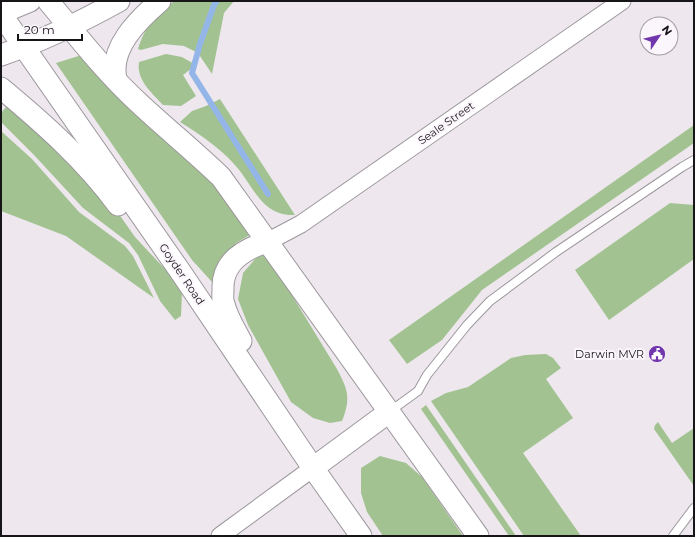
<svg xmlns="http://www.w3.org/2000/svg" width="695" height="537" viewBox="0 0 695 537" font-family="Montserrat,sans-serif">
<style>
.green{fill:#a2c391}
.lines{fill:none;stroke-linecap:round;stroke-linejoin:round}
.stream{stroke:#94b5e7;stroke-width:6}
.service-casing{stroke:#9c979c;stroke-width:10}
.minor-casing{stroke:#9c979c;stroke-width:19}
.tertiary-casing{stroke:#9c979c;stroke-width:23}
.service{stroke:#fff;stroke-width:8}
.minor{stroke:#fff;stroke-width:17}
.tertiary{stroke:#fff;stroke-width:21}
.labels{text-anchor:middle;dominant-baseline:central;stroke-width:4;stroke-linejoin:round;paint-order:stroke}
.street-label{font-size:11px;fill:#171517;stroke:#fbf6fc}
.poi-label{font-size:11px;fill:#171517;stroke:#fbf6fc;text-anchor:end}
</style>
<rect width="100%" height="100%" fill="#eee8ee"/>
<g class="green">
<path d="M 174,1 L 234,1 L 224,13 L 212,74 L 198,53 L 184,46 L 163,44 L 141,50 L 138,49 C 146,24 155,18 174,1 Z"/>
<path d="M 85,54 L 192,155 L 253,233 L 236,243 L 221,263 L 212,282 L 192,260 L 56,63 Z"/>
<path d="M 166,54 L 182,57 L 196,65 L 183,75 L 196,96 L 181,106 L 163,105 C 152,93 136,80 139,62 Z"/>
<path d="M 220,99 L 295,215 C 261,217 253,184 234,164 C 219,147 199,134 180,122 L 192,111 L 206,106 Z"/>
<path d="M 12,100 L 109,200 L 135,237 L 177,282 L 182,293 L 181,316 L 175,320 L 160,301 L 138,255 L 129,243 L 83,208 L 34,155 L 1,122 L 1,113 Z"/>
<path d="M 694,125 L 694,143 L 482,290 L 442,340 L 407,364 L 389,340 Z"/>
<path d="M 1,131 L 32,159 L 79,212 L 125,246 L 133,256 L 154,298 L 66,236 L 1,211 Z"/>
<path d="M 670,203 L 694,205 L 694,259 L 609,320 L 575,270 Z"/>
<path d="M 264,255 L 271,261 L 337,369 C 348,390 351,398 342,421 L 330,423 L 313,418 L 291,402 L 248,325 L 238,299 L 243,273 L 256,258 Z"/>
<path d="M 546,354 L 553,358 L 561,368 L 546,379 L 573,418 L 523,453 L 581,536 L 524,536 L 431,401 L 446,393 L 468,387 L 511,358 L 525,355 Z"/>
<path d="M 426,405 L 516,536 L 509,536 L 421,409 Z"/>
<path d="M 658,422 L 672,443 L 694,428 L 694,486 L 654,429 L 655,425 Z"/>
<path d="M 380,456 L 406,463 L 422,477 L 463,536 L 383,536 L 367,512 L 361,493 L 361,468 Z"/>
</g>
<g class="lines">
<path class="stream" d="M 217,1 L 214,5 L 200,44 L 192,73 L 268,194"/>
<defs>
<g id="service">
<path d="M 389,412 L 418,391 L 427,375 L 467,325 L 490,301 L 556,252 L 682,167 L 694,160"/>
<path d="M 673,536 L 694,508"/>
</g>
<g id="minor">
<path d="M 267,242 L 301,224 L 622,1"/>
<path d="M 220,536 L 313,468"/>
</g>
<g id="tertiary">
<path d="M 48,1 C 78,37 107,74 141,105 C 168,130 195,152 221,177 L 478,536"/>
<path d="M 1,13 L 30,1"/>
<path d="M 1,14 L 182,274 L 313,468 L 361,536"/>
<path d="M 1,55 C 42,41 81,22 119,1"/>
<path d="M 116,79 C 109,48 138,20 160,1"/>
<path d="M 1,88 C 43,123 85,160 118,205"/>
<path d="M 241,341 C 235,329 227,317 224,304 C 222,300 223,294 223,289 C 222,262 244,249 267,242"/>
<path d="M 313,468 L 389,412"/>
</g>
</defs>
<use href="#service" class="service-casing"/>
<use href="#minor" class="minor-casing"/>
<use href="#tertiary" class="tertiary-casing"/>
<use href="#service" class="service"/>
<use href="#minor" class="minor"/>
<use href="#tertiary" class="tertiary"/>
</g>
<defs>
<symbol id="civic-disc" viewBox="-11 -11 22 22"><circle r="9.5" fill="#7136ac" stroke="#fbf6fc"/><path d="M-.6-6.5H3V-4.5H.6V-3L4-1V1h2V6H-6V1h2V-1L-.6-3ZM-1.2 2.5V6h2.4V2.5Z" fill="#fff"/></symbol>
</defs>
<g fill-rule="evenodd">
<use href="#civic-disc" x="647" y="344" width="20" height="20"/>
</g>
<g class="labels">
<g class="street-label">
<text transform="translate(446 123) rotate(-35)">Seale Street</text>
<text transform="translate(182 274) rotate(56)">Goyder Road</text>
</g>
<g class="poi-label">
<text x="644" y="354">Darwin MVR</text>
</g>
</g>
<rect width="695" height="537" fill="none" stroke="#171517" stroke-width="4"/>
<g transform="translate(659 36) rotate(55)"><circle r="19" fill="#fbf6fc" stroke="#a09ca0"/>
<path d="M0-3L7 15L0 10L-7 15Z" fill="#7136ac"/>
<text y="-6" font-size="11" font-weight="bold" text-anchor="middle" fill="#171517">N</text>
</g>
<path d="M18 34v6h64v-6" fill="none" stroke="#171517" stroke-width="2"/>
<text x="24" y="34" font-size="12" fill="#171517" stroke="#fbf6fc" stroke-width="3" paint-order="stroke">20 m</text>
</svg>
